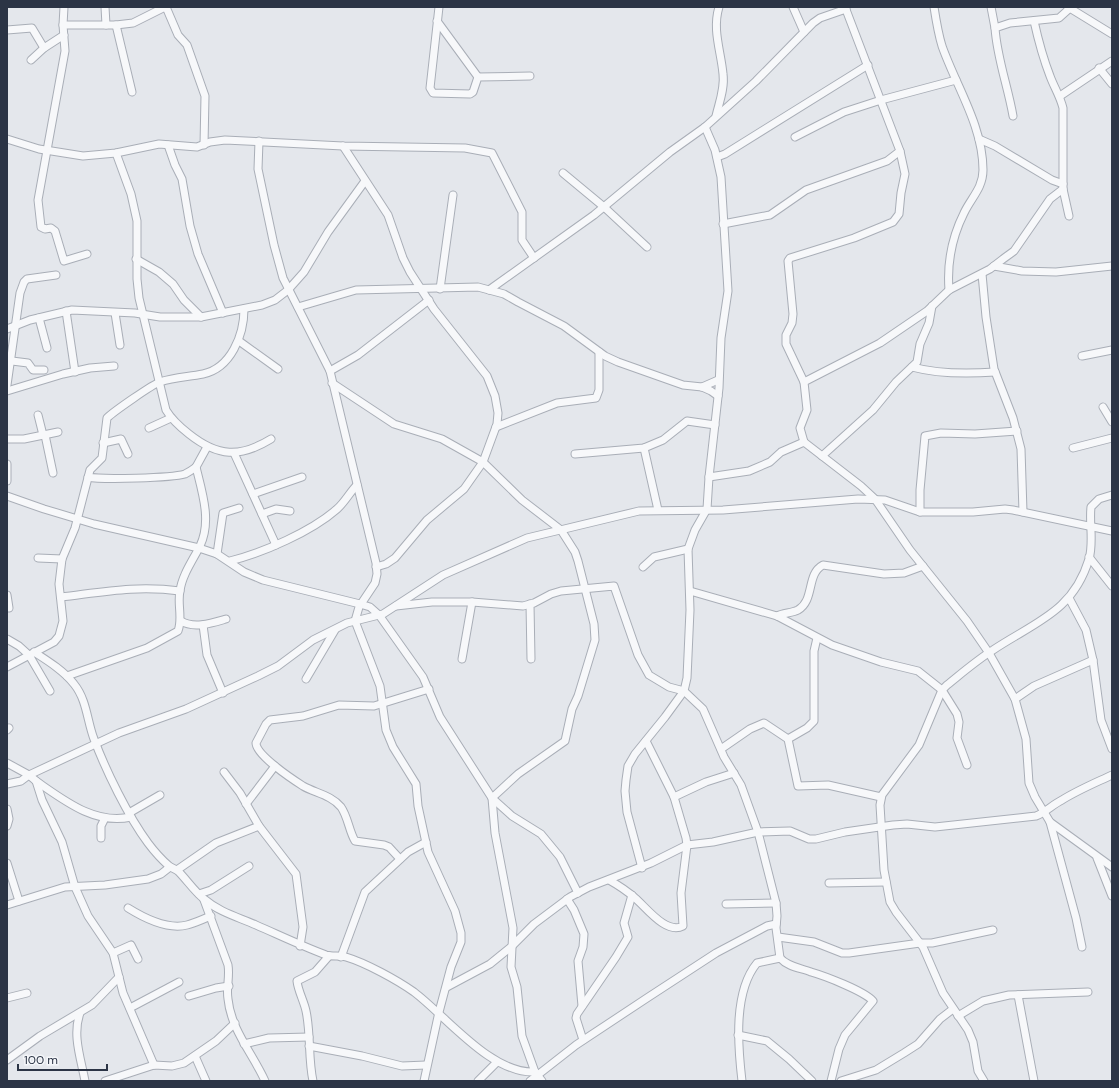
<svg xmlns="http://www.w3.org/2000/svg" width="1119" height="1088" viewBox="0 0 1119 1088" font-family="'DM Sans',sans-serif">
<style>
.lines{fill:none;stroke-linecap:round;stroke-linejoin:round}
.minor-casing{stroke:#a9aeb7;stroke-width:9}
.minor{stroke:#f7f8fa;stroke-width:7}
</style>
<rect width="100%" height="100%" fill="#e4e7ec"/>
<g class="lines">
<defs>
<g id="minor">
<path d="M 64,7 L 63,25 L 65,51 L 38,200 L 41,227 L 45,229 L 51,228 L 55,231 L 64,261 L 87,254"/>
<path d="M 105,7 L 106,25"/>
<path d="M 166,7 L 178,35 L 187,45 L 205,96 L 204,145"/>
<path d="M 439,7 L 430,88 L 433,93 L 470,94 L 473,92 L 478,77 L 530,76"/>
<path d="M 793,7 L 804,32"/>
<path d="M 934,7 C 936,20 938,33 942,46 C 956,86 983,126 983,170 C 983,188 971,198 964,213 C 952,237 947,264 949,290"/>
<path d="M 991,7 L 995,28"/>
<path d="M 1068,7 L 1112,34"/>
<path d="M 437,21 L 478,77"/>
<path d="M 1034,21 C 1038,39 1043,58 1050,76 C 1054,87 1060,96 1063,108 L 1063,189 L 1069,216"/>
<path d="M 63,25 L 116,25 L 133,23 L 165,7"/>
<path d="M 116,25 L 132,92"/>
<path d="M 7,30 L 32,28 L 44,48"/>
<path d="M 31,60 L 44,48 L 64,35"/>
<path d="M 1099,68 L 1112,84"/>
<path d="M 1060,96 L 1112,61"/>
<path d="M 716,116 C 719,103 725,88 723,74 C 721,51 712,30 719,7"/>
<path d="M 1013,116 C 1008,87 997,58 995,28 L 1010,23 L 1059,18 L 1069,9"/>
<path d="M 795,137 L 844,112 L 881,100 L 956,80"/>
<path d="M 7,139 L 39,149 L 83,156 L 116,153 L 159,144 L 197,147 L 210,142 L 225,140 L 343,146 L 465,148 L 492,153 L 522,212 L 522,240 L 534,258"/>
<path d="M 979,139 L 995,146 L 1052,180 L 1063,184"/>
<path d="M 259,141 L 258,169 L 274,245 L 283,278 L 330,371 L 376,563 L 377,574 L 375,583 L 359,607 L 355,621 L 380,686 L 386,730 L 393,747 L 416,784 L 418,806 L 428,852 L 455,911 L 461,933 L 461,942 L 451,967 L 439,1012 L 424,1081"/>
<path d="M 168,145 L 175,165 L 182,179 L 190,226 L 198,254 L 223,313"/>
<path d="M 343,146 L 388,215 L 403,258 L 410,272 L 434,309 L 487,376 L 495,396 L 498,413 L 497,424 L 483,462 L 464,489 L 427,520 L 395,558 L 386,564 L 376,567"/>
<path d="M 116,153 L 131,194 L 137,221 L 137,279 L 139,298 L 166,410 C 172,420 180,427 189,434 C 218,457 240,458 271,439"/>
<path d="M 717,157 L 725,154 L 868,65"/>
<path d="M 563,173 L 604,207 L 647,247"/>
<path d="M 723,224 L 770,215 L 806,190 L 887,161 L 900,151 L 845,7"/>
<path d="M 136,259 L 159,272 L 173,284 L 184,300 L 201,317"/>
<path d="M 994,266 L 1022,271 L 1056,272 L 1112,266"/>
<path d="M 982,274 L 986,317 L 994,369 L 1013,418 L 1021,449 L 1023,512"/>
<path d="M 440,289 L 453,195"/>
<path d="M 489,290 L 594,215 L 670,152 L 705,127 L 756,81 L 813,23 L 820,18 L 846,9"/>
<path d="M 298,307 L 356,290 L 478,287 L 504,294 L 518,302 L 564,326 L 605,356 L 618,362 L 683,385 L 702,387 L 711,391 L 718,396"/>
<path d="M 66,311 L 75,372"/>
<path d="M 115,313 L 120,345"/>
<path d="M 39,318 L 47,348"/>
<path d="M 7,329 L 30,320 L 72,310 L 135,313 L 160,317 L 201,317 L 262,305 L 275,300 L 288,290 L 304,272 L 328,232 L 365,181"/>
<path d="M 239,341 L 278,369"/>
<path d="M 1082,356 L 1112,350"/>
<path d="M 12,361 L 28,363 L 33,370 L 44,370"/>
<path d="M 912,367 C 938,374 968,374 995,372"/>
<path d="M 330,371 L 358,355 L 429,300"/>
<path d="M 804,382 L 786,344 L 786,335 L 792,323 L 793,314 L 788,261 L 790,258 L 854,238 L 893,222 L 899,214 L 901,193 L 905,174 L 900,151"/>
<path d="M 332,383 L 394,424 L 442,439 L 483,462 L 522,500 L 561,530 L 575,552 L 578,561 L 594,624 L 595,640 L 578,696 L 572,709 L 565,741 L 518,774 L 492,798 L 495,833 L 513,928 L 511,967 L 517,987 L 522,1036 L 535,1072 L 542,1081"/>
<path d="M 7,385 L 20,293 L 24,282 L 27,279 L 56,275"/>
<path d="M 702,387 L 718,380"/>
<path d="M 7,391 L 63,374 L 90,368 L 114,366"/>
<path d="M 1103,407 L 1112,422"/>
<path d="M 38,415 L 43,435"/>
<path d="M 496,427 L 557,403 L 596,398 L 599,390 L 599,352"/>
<path d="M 149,428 L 171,418"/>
<path d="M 45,435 L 53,473"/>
<path d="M 7,439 L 24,439 L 58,432"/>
<path d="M 804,442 L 800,428 L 807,410 L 804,382 L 880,343 L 927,311 L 949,290 L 990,269 L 1003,259 L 1014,251 L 1050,199 L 1063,189"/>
<path d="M 103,443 L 121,439 L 128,454"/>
<path d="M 644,448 L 658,510"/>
<path d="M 1073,448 L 1112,438"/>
<path d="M 234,453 L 276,545"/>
<path d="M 575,454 L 644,448 L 663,440 L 687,421 L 715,425"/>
<path d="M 822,456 L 873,410 L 896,382 L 917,362 L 920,344 L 929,323 L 932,306"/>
<path d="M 7,464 L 7,481"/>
<path d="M 88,477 C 102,480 171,478 185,474 C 189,472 192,470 196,467"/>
<path d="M 709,477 L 749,471 L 770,462 L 781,452 L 804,442 L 861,486 L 875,499 L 910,550 L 967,621 L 989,653 L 1015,699 L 1026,739 L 1029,783 L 1035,797 L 1050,822 L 1112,867"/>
<path d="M 253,494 L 302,477"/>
<path d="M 7,496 L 44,509 L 94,524 L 199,548 L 217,554 L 244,572 L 263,580 L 360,604 L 370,607 L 379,615 L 423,677 L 440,717 L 492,798 L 512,816 L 541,834 L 560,857 L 578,893"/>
<path d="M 920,512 L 920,490 L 925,436 L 941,433 L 975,434 L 1017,431"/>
<path d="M 262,514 L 276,509 L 290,511"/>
<path d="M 217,554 L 223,513 L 239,508"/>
<path d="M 1089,557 L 1112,586"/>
<path d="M 38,558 L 62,559"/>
<path d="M 230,561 C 263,553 312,531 337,509 C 345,502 350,492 357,485"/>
<path d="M 643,567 L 654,557 L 688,549"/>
<path d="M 690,591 L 777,616 L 832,645 L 881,662 L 918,671 L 942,690 L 957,714 L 959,722 L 957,738 L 967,765"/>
<path d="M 7,595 L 9,608"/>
<path d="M 61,597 C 103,592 137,585 180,591"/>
<path d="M 1069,598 L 1086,630 L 1093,660 L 1101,720 L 1112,749"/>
<path d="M 530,604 L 531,659"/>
<path d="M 396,606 L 432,602 L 472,602 L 523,606 L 534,603 L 551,594 L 561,591 L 614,586 L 638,655 L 649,675 L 669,687 L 684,691 L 703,709 L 724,757 L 741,785 L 758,832 L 776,903 L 777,916 L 776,928 L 780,958"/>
<path d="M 777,616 C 783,613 792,613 798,610 C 815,600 806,574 823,565 L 884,574 L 904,573 L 923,566"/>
<path d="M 181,621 C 194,629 212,623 226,619"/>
<path d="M 203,625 L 207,655 L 223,693"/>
<path d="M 7,639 L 19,646 L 29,655 L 50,691"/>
<path d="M 34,652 C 48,661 64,671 74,684 C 87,700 87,721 94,739 C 106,771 128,816 148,843 C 154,851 161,859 169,866 C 172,868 175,869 178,871 C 187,880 194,891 204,899 C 219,912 238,917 256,925 C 279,935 302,946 326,955 C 332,957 340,955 346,957 C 366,963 397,980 414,992 C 447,1017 491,1074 535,1072"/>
<path d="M 462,659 L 472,602"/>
<path d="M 7,667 L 54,642 L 59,636 L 63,621 L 59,584 L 62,559 L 75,528 L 90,470 L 102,458 L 107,418 C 113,412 153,384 160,382 C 174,377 188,377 203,374 C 231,368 244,335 244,309"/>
<path d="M 67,676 L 147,648 L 178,631 C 183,618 177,604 180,591 C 182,575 193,560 200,546 C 212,521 202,492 196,467 L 207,447"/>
<path d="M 306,679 L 335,630"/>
<path d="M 1015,699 L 1034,686 L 1093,660"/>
<path d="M 7,730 L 9,728"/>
<path d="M 788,739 L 807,728 L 814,721 L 814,651 L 817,638"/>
<path d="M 721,749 L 750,729 L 764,723 L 788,739 L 798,786 L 828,785 L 881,797"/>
<path d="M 7,763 L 29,775 L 36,781 L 42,800 L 62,842 L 75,887 L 88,916 L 113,953 L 123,993 L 154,1065"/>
<path d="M 224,772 L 240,793 L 259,826 L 296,874 L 303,927 L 300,946"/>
<path d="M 36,781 C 65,801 95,825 131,817"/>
<path d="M 7,784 L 21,781 L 29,775 L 119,733 L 186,709 L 258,676 L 278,666 L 313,640 L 347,623 L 383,614 L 443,575 L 527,538 L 639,511 L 723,510 L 858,499 L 885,500 L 920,512 L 973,512 L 1005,509 L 1013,510 L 1112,531"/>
<path d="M 674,797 L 706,782 L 734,773"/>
<path d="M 246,804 L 275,766"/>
<path d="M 7,809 L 9,819 L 7,826"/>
<path d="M 129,813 L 160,795"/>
<path d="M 1050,822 L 1076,918 L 1082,947"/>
<path d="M 101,838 L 101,826 L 105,818"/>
<path d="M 1097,858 L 1112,896"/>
<path d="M 400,859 L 389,847 L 384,845 L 355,841 C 349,831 348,817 341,807 C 331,795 315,793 303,786 C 292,779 256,755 256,743 L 266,724 L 270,720 L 303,716 L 339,705 L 374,706 L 429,689"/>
<path d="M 7,863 L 19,901"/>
<path d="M 642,868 L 627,812 L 625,791 L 626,780 L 628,766 L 635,754 L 665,717 L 684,691 L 687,678 L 690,610 L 688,549 L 695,530 L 707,509 L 709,477 L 719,388 L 721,338 L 728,291 L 721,177 L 715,150 L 705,127"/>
<path d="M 177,870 L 216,843 L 259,826"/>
<path d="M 609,880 C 618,885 627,891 635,898 C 646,907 666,935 683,926 L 681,893 L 687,845 L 686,838 L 674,797 L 646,741"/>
<path d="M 829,883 L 886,882"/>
<path d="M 199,894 L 211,890 L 249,866"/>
<path d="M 567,899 L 574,910 L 584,934 L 583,947 L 578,961 L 582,1006"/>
<path d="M 204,900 L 228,965 C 230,977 226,988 228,999 C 231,1030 253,1054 265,1081"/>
<path d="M 726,904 L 776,903"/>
<path d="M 7,905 L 65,887 L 105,885 L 148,879 L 161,874 L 170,867"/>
<path d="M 128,908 C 144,918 167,930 187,925 C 195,923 203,919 211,916"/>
<path d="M 778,937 L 814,942 L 842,953 L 849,953 L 920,943 L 932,943 L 993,930"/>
<path d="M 113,953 L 131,945 L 138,959"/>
<path d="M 341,957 L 365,892 L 408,852 L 426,842"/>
<path d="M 447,987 L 490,964 L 511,947 L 534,924 L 570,897 L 589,887 L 651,863 L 687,845 L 713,842 L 758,832 L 790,831 L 809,839 L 816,839 L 845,832 L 893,825 L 907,824 L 935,827 L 1036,816 C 1046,812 1052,805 1062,800 C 1078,790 1095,783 1112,775"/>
<path d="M 1018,995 L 1034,1081"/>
<path d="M 189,996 L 216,988 L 229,986"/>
<path d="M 7,998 L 27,993"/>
<path d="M 130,1008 L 179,982"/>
<path d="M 80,1013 C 72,1035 81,1059 85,1081"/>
<path d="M 958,1016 L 983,1001 L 1009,995 L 1088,992"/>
<path d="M 738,1035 L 767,1041 L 789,1059 L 812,1081"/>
<path d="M 583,1040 L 576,1018 L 577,1014 L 616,957 L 628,937 L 624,923 L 632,895"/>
<path d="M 244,1044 L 269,1038 L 309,1037"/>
<path d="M 309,1046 L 362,1056 L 402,1066 L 426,1065"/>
<path d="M 195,1056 L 206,1081"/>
<path d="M 7,1060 L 40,1036 L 92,1005 L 119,977"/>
<path d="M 105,1081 L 154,1065 L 172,1066 L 184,1063 L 216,1041 L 235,1023"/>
<path d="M 313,1081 C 308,1058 311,1034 306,1011 C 304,1001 298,991 297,981 L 315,972 L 329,956"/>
<path d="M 478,1081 L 497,1062"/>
<path d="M 530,1081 L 576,1045 L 647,998 L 716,953 L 767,926 L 776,924"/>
<path d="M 742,1081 C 738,1047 733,992 757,963 L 780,958 C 788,967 801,968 811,972 C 825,976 864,991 873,1001 L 845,1035 L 839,1049 L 831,1081"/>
<path d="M 841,1081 L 876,1070 L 904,1053 L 918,1044 L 940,1019 L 953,1009"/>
<path d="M 984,1081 L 978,1071 L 973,1042 L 968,1030 L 943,993 L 923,947 L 896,912 L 890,902 L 884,870 L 880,805 L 882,795 L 919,745 L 942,690 L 947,685 C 962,673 977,660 993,650 C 1035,622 1073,612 1089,559 C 1094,542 1089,524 1091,507 L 1099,499 L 1112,495"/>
</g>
</defs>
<use href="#minor" class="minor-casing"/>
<use href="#minor" class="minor"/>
</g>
<rect width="1119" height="1088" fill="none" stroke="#2b3445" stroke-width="16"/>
<path d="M18 1064v6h89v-6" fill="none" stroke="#2b3445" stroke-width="2"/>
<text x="24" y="1064" font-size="12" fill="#2b3445" stroke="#f4f6f9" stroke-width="3" paint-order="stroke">100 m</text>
</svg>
